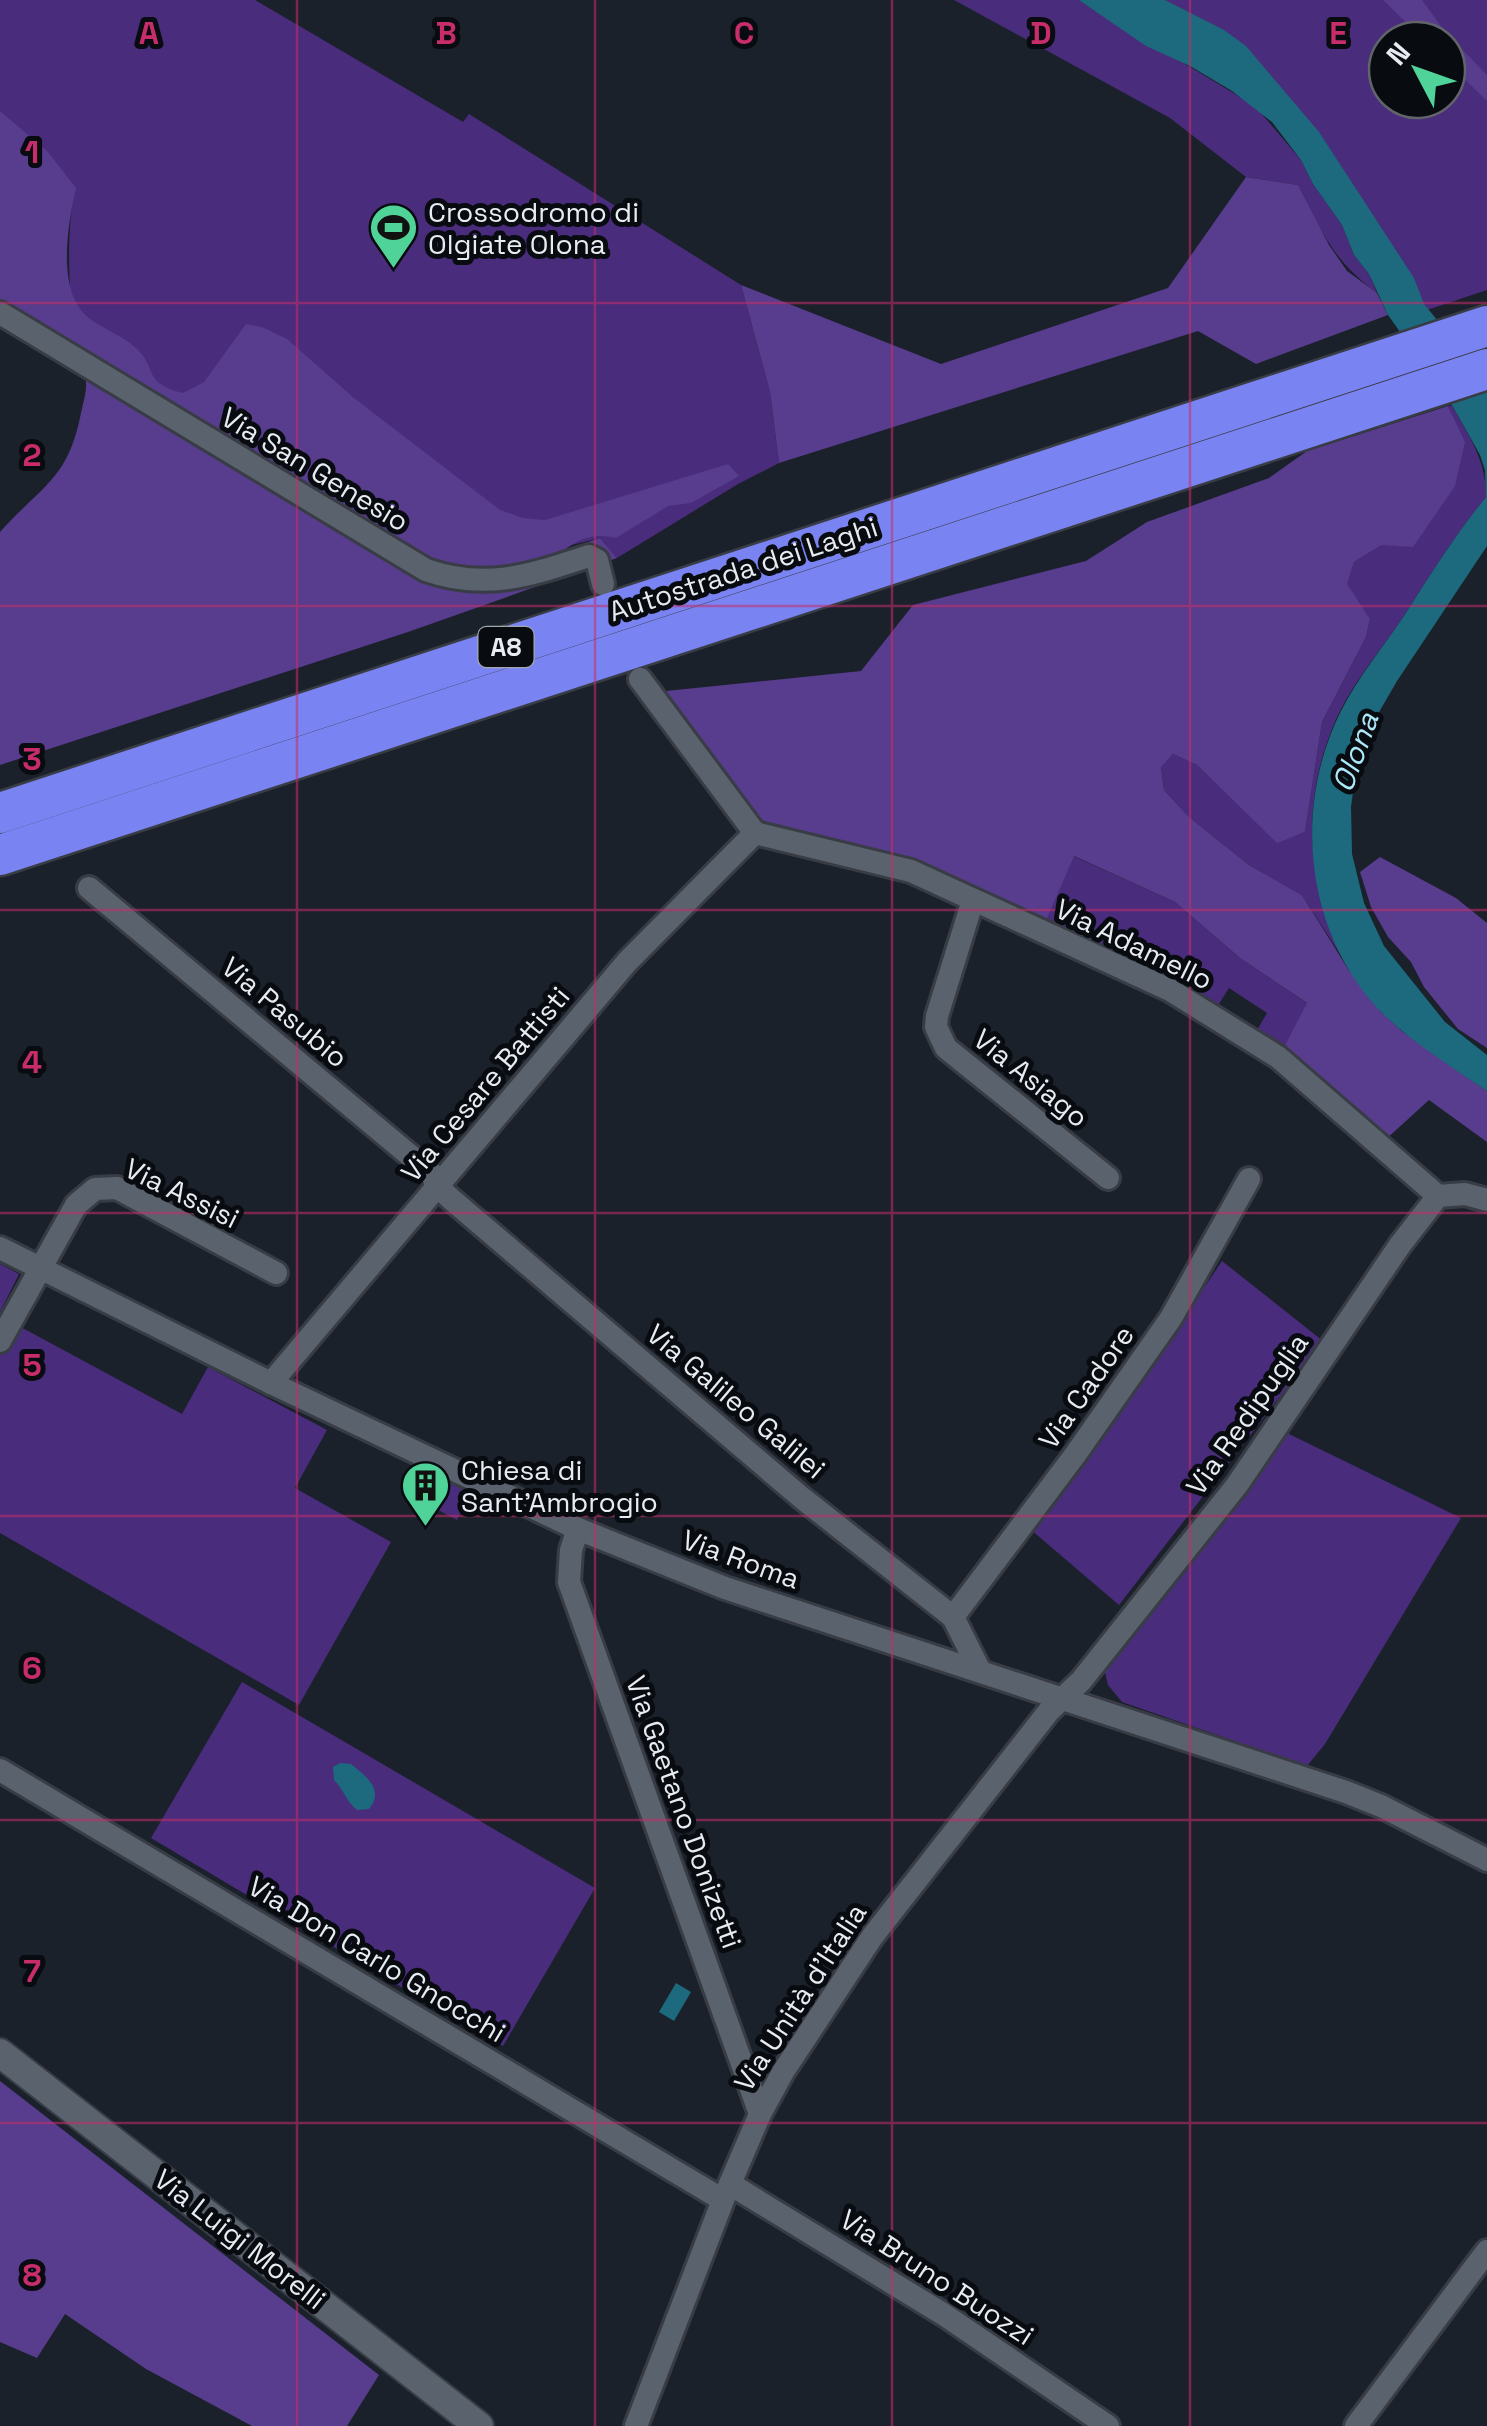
<svg xmlns="http://www.w3.org/2000/svg" width="1487" height="2426" viewBox="0 0 1487 2426" font-family="'Space Grotesk',sans-serif">
<style>
.green{fill:#492c7b;fill-rule:evenodd}
.forest{fill:#583c8d}
.water{fill:#1d6a7e}
.lines{fill:none;stroke-linecap:round;stroke-linejoin:round}
.minor-casing{stroke:#383c44;stroke-width:28}
.tertiary-casing{stroke:#383c44;stroke-width:32}
.motorway-casing{stroke:#383c44;stroke-width:45}
.minor{stroke:#5a626e;stroke-width:22}
.tertiary{stroke:#5a626e;stroke-width:28}
.motorway{stroke:#7a83f2;stroke-width:40}
.grid{fill:none;stroke:#c62d6a;stroke-width:2.5;stroke-opacity:0.55}
.labels{text-anchor:middle;dominant-baseline:central;stroke-width:10;stroke-linejoin:round;paint-order:stroke}
.shield{fill:#080b0f;stroke:#a4a8ae;stroke-width:2.5}
.shield-label{font-size:25px;font-weight:bold;fill:#e7ebf2}
.poi-label{font-size:28px;fill:#e7ebf2;stroke:#080b0f;text-anchor:start}
.street-label{font-size:28px;fill:#e7ebf2;stroke:#080b0f}
.water-label{font-size:30px;font-style:italic;fill:#ace6f8;stroke:#080b0f}
.grid-label{font-size:32px;text-anchor:middle;font-weight:bold;fill:#c62d6a;stroke:#080b0f;stroke-width:10;stroke-linejoin:round;paint-order:stroke}
</style>
<rect width="100%" height="100%" fill="#1b212b"/>
<g class="green">
<path d="M 0,0 L 255,0 L 463,122 L 469,114 L 741,285 L 770,392 L 779,463 L 738,484 L 617,558 L 600,538 L 498,563 L 74,346 C 70,291 65,241 75,187 L 0,111 Z"/>
<path d="M 954,0 L 1079,0 L 1255,106 L 1301,160 L 1313,184 L 1342,225 L 1354,255 L 1369,274 L 1377,293 C 1332,259 1323,234 1298,185 L 1246,177 L 1170,118 Z"/>
<path d="M 1160,0 L 1487,0 L 1487,290 L 1427,310 L 1336,178 ZM 1387,40 L 1447,40 L 1447,100 L 1387,100 Z"/>
<path d="M 1452,405 C 1468,435 1487,461 1486,497 C 1455,535 1430,575 1404,616 C 1383,647 1357,677 1340,711 C 1302,789 1304,875 1340,954 L 1302,895 L 1249,865 L 1189,817 L 1164,790 L 1161,766 L 1173,754 L 1197,765 L 1277,842 L 1305,832 L 1322,722 L 1366,637 L 1370,619 L 1346,585 L 1354,562 L 1382,545 L 1464,442 L 1448,406 Z"/>
<path d="M 1073,856 L 1175,902 L 1240,958 L 1308,1004 L 1282,1051 L 1256,1032 L 1267,1013 L 1229,988 L 1217,1007 L 1046,921 Z"/>
<path d="M 1222,1261 L 1323,1341 L 1119,1605 L 1030,1529 L 1159,1354 Z"/>
<path d="M 0,1264 L 19,1274 L 0,1312 Z"/>
<path d="M 17,1325 L 182,1414 L 208,1367 L 327,1430 L 295,1488 L 391,1542 L 299,1705 L 0,1533 L 0,1355 Z"/>
<path d="M 1287,1433 L 1461,1518 L 1325,1744 L 1307,1766 L 1122,1702 L 1108,1685 L 1104,1668 Z"/>
<path d="M 441,1477 L 471,1493 L 457,1520 L 427,1504 Z"/>
<path d="M 242,1682 L 595,1888 L 503,2046 L 481,2032 L 479,2023 L 424,1986 L 408,1991 L 151,1838 Z"/>
</g>
<g class="forest">
<path d="M 1383,0 L 1422,0 L 1446,33 L 1487,75 L 1487,101 L 1447,62 L 1447,40 L 1424,40 Z"/>
<path d="M 0,111 L 48,152 L 76,188 C 68,224 55,293 90,319 C 105,330 122,335 136,348 C 158,368 142,383 183,393 L 204,382 L 246,324 L 262,327 L 287,339 L 354,398 L 500,510 L 523,518 L 545,520 L 728,464 L 739,476 L 691,503 L 668,506 L 616,538 C 595,533 582,537 564,550 L 600,538 L 617,558 L 408,632 L 0,765 L 0,532 C 42,485 68,480 81,413 C 85,395 89,385 83,368 L 0,314 Z"/>
<path d="M 1246,177 L 1298,185 L 1329,245 L 1347,271 L 1377,293 L 1388,315 L 1256,364 L 1198,331 L 779,463 L 770,392 L 741,285 L 941,364 L 1168,288 Z"/>
<path d="M 1448,406 L 1465,442 L 1455,486 L 1413,547 L 1382,545 L 1354,562 L 1347,584 L 1370,619 L 1366,637 L 1322,722 L 1305,832 L 1277,843 L 1197,765 L 1173,754 L 1161,767 L 1164,790 L 1189,817 L 1249,865 L 1302,895 L 1348,969 L 1381,1012 L 1403,1032 L 1487,1091 L 1487,1142 L 1429,1100 L 1384,1141 L 1282,1051 L 1307,1003 L 1240,958 L 1175,902 L 1074,856 L 1046,921 L 758,826 L 656,692 L 861,671 L 913,605 L 1086,561 L 1147,522 L 1269,478 L 1307,451 Z"/>
<path d="M 1380,857 L 1456,898 L 1487,923 L 1487,1048 L 1458,1029 L 1424,987 L 1411,962 L 1388,937 L 1371,907 L 1360,872 Z"/>
<path d="M 0,2081 L 379,2375 L 347,2426 L 252,2426 L 146,2369 L 65,2314 L 37,2358 L 0,2342 Z"/>
</g>
<g class="water">
<path d="M 1079,0 L 1165,0 L 1224,30 L 1246,46 L 1319,132 L 1414,278 L 1424,304 L 1487,381 L 1487,546 L 1397,681 L 1371,726 L 1355,777 L 1351,807 L 1352,854 L 1364,903 L 1384,946 L 1445,1022 L 1487,1055 L 1487,1091 C 1452,1067 1414,1044 1383,1014 C 1305,935 1292,808 1341,711 C 1358,677 1383,647 1404,616 C 1430,575 1455,535 1486,497 L 1485,470 L 1480,455 L 1452,405 L 1388,315 L 1369,274 L 1354,255 L 1342,225 L 1313,184 L 1301,160 L 1272,122 L 1232,91 L 1190,66 L 1146,46 Z"/>
<path d="M 340,1763 L 351,1764 C 366,1776 385,1790 369,1809 L 357,1810 C 346,1801 344,1790 334,1780 L 333,1767 Z"/>
<path d="M 676,1983 L 691,1992 L 674,2021 L 659,2012 Z"/>
</g>
<g class="lines">
<defs>
<g id="minor">
<path d="M 0,313 L 426,570 C 486,591 531,575 589,556 L 597,560 L 603,584"/>
<path d="M 640,679 L 755,833"/>
<path d="M 755,833 L 911,871 L 1170,990 L 1278,1057 L 1438,1196"/>
<path d="M 89,888 L 431,1173 L 438,1187 L 451,1199 L 802,1498 L 953,1617 L 980,1671"/>
<path d="M 973,900 L 937,1016 L 936,1027 L 946,1048 L 1108,1178"/>
<path d="M 0,1248 L 271,1383 L 578,1529 L 725,1588 L 1346,1792 L 1381,1806 L 1487,1860"/>
<path d="M 0,1341 L 76,1205 L 95,1189 L 117,1188 L 276,1273"/>
<path d="M 271,1383 L 627,962 L 755,833"/>
<path d="M 578,1529 L 571,1550 L 569,1582 L 760,2114"/>
<path d="M 953,1617 L 1075,1455 L 1171,1318 L 1249,1179"/>
<path d="M 0,1770 L 723,2200"/>
<path d="M 730,2184 L 943,2314 L 1108,2426"/>
<path d="M 636,2426 L 723,2200 L 760,2114 L 783,2072 L 872,1937 L 1049,1711 L 1081,1681 L 1237,1485 L 1400,1245 L 1438,1196 L 1465,1194 L 1487,1200"/>
<path d="M 1356,2426 L 1487,2251"/>
</g>
<path id="tertiary" d="M 0,2053 L 479,2426"/>
<g id="motorway">
<path d="M 0,813 L 1487,326"/>
<path d="M 0,855 L 1487,369"/>
</g>
</defs>
<use href="#minor" class="minor-casing"/>
<use href="#tertiary" class="tertiary-casing"/>
<use href="#motorway" class="motorway-casing"/>
<use href="#minor" class="minor"/>
<use href="#tertiary" class="tertiary"/>
<use href="#motorway" class="motorway"/>
</g>
<path class="grid" d="M 297,0 L 297,2426M 595,0 L 595,2426M 892,0 L 892,2426M 1190,0 L 1190,2426M 0,303 L 1487,303M 0,606 L 1487,606M 0,910 L 1487,910M 0,1213 L 1487,1213M 0,1516 L 1487,1516M 0,1820 L 1487,1820M 0,2123 L 1487,2123"/>
<defs>
<symbol id="stadium-pin" viewBox="-11 -11 22 30"><path d="M0 17L-7.5 6A9.5 9.5 0 1 1 7.5 6Z" fill="#4fd399" stroke="#080b0f"/><path d="M0-5a6.5 5 0 1 0 0 10a6.5 5 0 1 0 0-10ZM-3.5-1.8h7v3.6h-7Z" fill="#111"/></symbol>
<symbol id="building-pin" viewBox="-11 -11 22 30"><path d="M0 17L-7.5 6A9.5 9.5 0 1 1 7.5 6Z" fill="#4fd399" stroke="#080b0f"/><path d="M-4-6H4V6H1V3H-1V6H-4ZM-2.5-4.3h1.7v1.8h-1.7ZM.8-4.3h1.7v1.8H.8ZM-2.5-1h1.7V.8h-1.7ZM.8-1h1.7V.8H.8Z" fill="#111"/></symbol>
</defs>
<g fill-rule="evenodd">
<use href="#stadium-pin" x="366" y="200" width="55" height="75"/>
<use href="#building-pin" x="398" y="1458" width="55" height="75"/>
</g>
<g class="labels">
<rect class="shield" x="478.5" y="627" width="55" height="40" rx="8"/>
<g class="shield-label">
<text x="506" y="647">A8</text>
</g>
<g class="poi-label">
<text x="428" y="212">Crossodromo di<tspan x="428" dy="32">Olgiate Olona</tspan></text>
<text x="461" y="1470">Chiesa di<tspan x="461" dy="32">Sant'Ambrogio</tspan></text>
</g>
<g class="street-label">
<text transform="translate(315 469) rotate(31)">Via San Genesio</text>
<text transform="translate(743 569) rotate(-18)">Autostrada dei Laghi</text>
<text transform="translate(1134 944) rotate(26)">Via Adamello</text>
<text transform="translate(285 1012) rotate(40)">Via Pasubio</text>
<text transform="translate(1031 1078) rotate(39)">Via Asiago</text>
<text transform="translate(485 1084) rotate(-50)">Via Cesare Battisti</text>
<text transform="translate(182 1193) rotate(26)">Via Assisi</text>
<text transform="translate(1086 1387) rotate(-55)">Via Cadore</text>
<text transform="translate(736 1401) rotate(40)">Via Galileo Galilei</text>
<text transform="translate(1247 1414) rotate(-55)">Via Redipuglia</text>
<text transform="translate(741 1559) rotate(20)">Via Roma</text>
<text transform="translate(684 1812) rotate(70)">Via Gaetano Donizetti</text>
<text transform="translate(377 1959) rotate(31)">Via Don Carlo Gnocchi</text>
<text transform="translate(800 1997) rotate(-57)">Via Unità d'Italia</text>
<text transform="translate(240 2239) rotate(38)">Via Luigi Morelli</text>
<text transform="translate(937 2277) rotate(33)">Via Bruno Buozzi</text>
</g>
<g class="water-label">
<text transform="translate(1355 752) rotate(-70)">Olona</text>
</g>
</g>
<g class="grid-label">
<text x="149" y="44">A</text>
<text x="446" y="44">B</text>
<text x="744" y="44">C</text>
<text x="1041" y="44">D</text>
<text x="1338" y="44">E</text>
<text x="32" y="163">1</text>
<text x="32" y="466">2</text>
<text x="32" y="770">3</text>
<text x="32" y="1073">4</text>
<text x="32" y="1376">5</text>
<text x="32" y="1679">6</text>
<text x="32" y="1982">7</text>
<text x="32" y="2286">8</text>
</g>
<g transform="translate(1417 70) rotate(311)"><circle r="48" fill="#080b0f" stroke="#61656a" stroke-width="2.5"/>
<path d="M0-8L18 38L0 25L-18 38Z" fill="#4fd399"/>
<text y="-15" font-size="28" font-weight="bold" text-anchor="middle" fill="#e7ebf2">N</text>
</g>
</svg>
